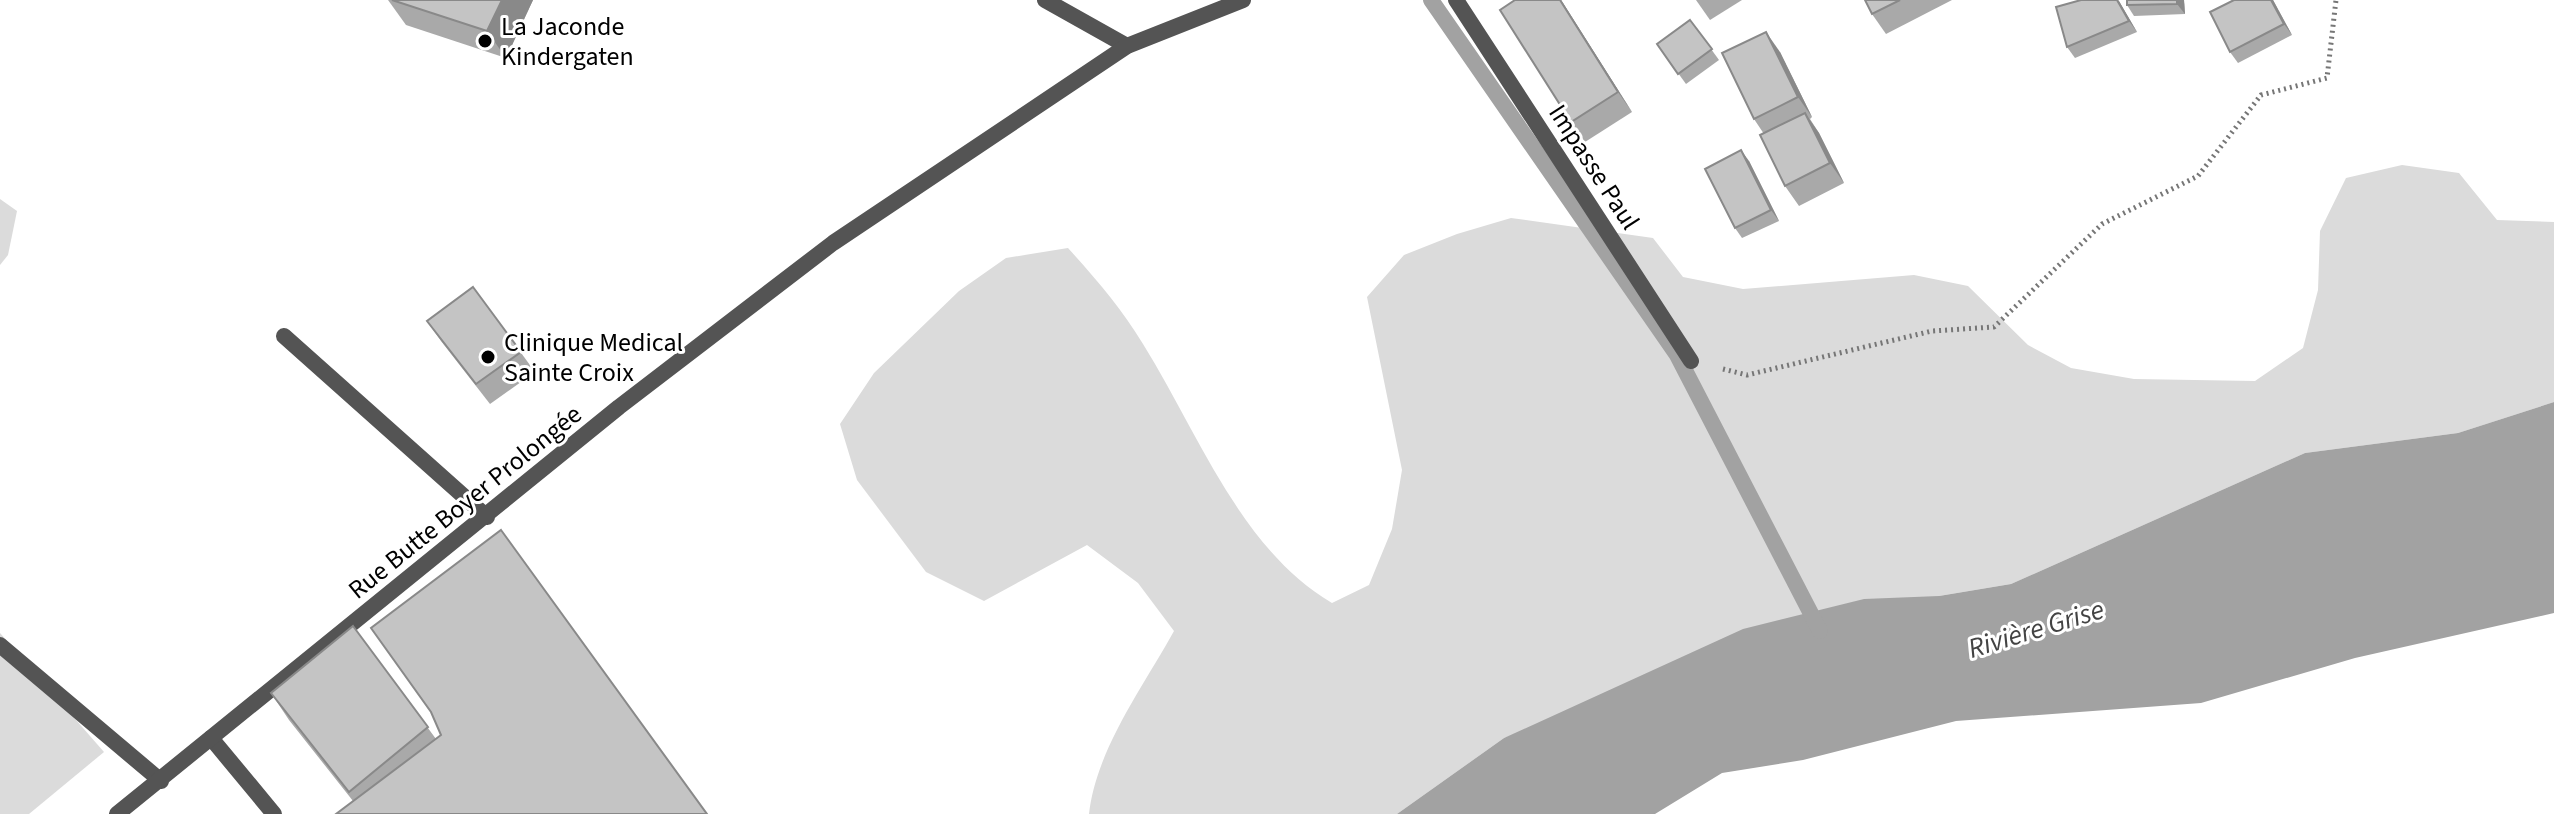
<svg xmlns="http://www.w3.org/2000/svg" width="2554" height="814" viewBox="0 0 2554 814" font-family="'Source Sans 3',sans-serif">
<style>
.green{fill:#dbdbdb}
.water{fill:#a2a2a2}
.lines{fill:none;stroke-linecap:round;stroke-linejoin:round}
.stream{stroke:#a2a2a2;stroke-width:16}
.path{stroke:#767676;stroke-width:5;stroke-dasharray:2 4;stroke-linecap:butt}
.service{stroke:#545454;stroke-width:16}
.minor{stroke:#545454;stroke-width:16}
.tertiary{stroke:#545454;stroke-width:16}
.wall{fill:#a9a9a9}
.shaded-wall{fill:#898989}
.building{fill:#c4c4c4;stroke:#898989;stroke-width:2}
.poi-dot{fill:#000;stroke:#fff;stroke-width:3}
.labels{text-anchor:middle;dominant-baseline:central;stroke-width:6;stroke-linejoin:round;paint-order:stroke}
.poi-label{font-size:26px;fill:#000;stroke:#fff;text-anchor:start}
.street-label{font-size:26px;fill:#000;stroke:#fff}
.water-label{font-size:28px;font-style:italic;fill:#434343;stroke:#fff}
</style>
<rect width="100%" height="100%" fill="#fff"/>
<g class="green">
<path d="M 2402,165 L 2459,173 L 2497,220 L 2554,222 L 2554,402 L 2458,433 L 2305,453 L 2011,584 L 1939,596 L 1504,738 L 1397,814 L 1089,814 C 1096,750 1143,687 1174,631 L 1138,583 L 1087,545 L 984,601 L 926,572 L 857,480 L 840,424 L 874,373 L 959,291 L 1006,258 L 1068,248 C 1096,279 1122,309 1143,344 C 1198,432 1240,549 1332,603 L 1369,585 L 1392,529 L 1402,470 L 1367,297 L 1404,255 L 1457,234 L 1511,218 L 1653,238 L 1683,277 L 1743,289 L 1914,275 L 1968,286 L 2028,345 L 2071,368 L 2134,379 L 2255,381 L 2303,348 L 2318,290 L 2320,231 L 2346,178 Z"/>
<path d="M 0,199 L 17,211 L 8,255 L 0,265 Z"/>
<path d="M 0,633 L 104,752 L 29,814 L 0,814 Z"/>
</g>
<path class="water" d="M 2554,402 L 2554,613 L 2355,658 L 2201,703 L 1956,721 L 1803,760 L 1722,773 L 1655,814 L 1397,814 L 1504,738 L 1743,629 L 1864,599 L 1939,596 L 2011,584 L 2305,453 L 2458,433 Z"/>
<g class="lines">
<path class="stream" d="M 1431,0 L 1677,355 L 1820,631"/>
<path class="path" d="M 1723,369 L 1747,375 L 1932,331 L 1994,327 L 2102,224 L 2198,176 L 2261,95 L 2327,78 L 2336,0"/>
<path class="service" d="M 284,336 L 487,517"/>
<g class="minor">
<path d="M 1456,0 L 1691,361"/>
<path d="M 0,645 L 161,781"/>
<path d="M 211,738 L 274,814"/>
</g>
<g class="tertiary">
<path d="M 1045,0 L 1127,46"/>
<path d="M 117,814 L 619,407 L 833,243 L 1127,46 L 1243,0"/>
</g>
</g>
<g class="wall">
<path d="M 388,0 L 533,0 L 506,58 L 406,25 Z"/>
<path d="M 1561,0 L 1632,112 L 1585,142 L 1571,122 Z"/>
<path d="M 1696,0 L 1742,0 L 1710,20 Z"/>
<path d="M 1865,0 L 1952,0 L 1886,34 L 1872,14 Z"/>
<path d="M 2081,0 L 2118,0 L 2137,32 L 2075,58 L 2067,47 Z"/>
<path d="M 2184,0 L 2185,14 L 2134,16 L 2127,5 Z"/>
<path d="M 2234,0 L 2273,0 L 2292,35 L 2238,63 L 2230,52 Z"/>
<path d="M 1690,20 L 1719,60 L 1686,84 L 1657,44 Z"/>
<path d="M 1780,52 L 1812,117 L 1810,119 L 1819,133 L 1844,183 L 1799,206 L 1785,186 L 1764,134 L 1754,119 Z"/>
<path d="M 1749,161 L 1779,221 L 1742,238 L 1735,228 Z"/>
<path d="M 473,287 L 535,372 L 490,404 L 441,341 L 427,321 Z"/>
<path d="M 353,626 L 436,739 L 441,735 L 431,713 L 707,814 L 353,801 L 289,720 L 271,693 Z"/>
</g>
<g class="shaded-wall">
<path d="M 502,0 L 533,0 L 506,58 L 487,31 Z"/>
<path d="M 1560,0 L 1561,0 L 1632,112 L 1618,92 Z"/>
<path d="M 2117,0 L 2119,1 L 2137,32 L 2129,21 Z"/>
<path d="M 2177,0 L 2184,0 L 2185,14 L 2177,4 Z"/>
<path d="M 2271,0 L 2273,0 L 2292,35 L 2284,24 Z"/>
<path d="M 1766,32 L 1780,52 L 1812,117 L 1798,97 Z"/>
<path d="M 1805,113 L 1819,133 L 1844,183 L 1830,163 Z"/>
<path d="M 1741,150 L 1749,161 L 1779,221 L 1771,210 Z"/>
</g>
<g class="building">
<path d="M 392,0 L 502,0 L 487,31 Z"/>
<path d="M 1515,0 L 1560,0 L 1618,92 L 1571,122 L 1500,10 Z"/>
<path d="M 1865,0 L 1900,0 L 1872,14 Z"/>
<path d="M 2081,0 L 2117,0 L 2129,21 L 2067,47 L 2056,7 Z"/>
<path d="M 2127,0 L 2177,0 L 2177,4 L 2127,5 Z"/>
<path d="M 2234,0 L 2271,0 L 2284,24 L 2230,52 L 2210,12 Z"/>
<path d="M 1690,20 L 1712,49 L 1678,74 L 1657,44 Z"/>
<path d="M 1766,32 L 1798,97 L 1754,119 L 1722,53 Z"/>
<path d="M 1805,113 L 1830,163 L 1785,186 L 1760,135 Z"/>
<path d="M 1741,150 L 1771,210 L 1735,228 L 1705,169 Z"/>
<path d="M 473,287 L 521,352 L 476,384 L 427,321 Z"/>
<path d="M 501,530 L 707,814 L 336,814 L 441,735 L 431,712 L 371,628 Z"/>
<path d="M 353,626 L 428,727 L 349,792 L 271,693 Z"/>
</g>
<g class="poi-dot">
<circle cx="485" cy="41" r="8"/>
<circle cx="488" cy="357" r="8"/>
</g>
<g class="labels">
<g class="poi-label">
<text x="501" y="26">La Jaconde<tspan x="501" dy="30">Kindergaten</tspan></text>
<text x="504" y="342">Clinique Medical<tspan x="504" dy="30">Sainte Croix</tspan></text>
</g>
<g class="street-label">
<text transform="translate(1594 167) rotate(57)">Impasse Paul</text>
<text transform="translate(465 502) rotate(-39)">Rue Butte Boyer Prolongée</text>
</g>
<g class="water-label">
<text transform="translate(2036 629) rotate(-17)">Rivière Grise</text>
</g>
</g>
</svg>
